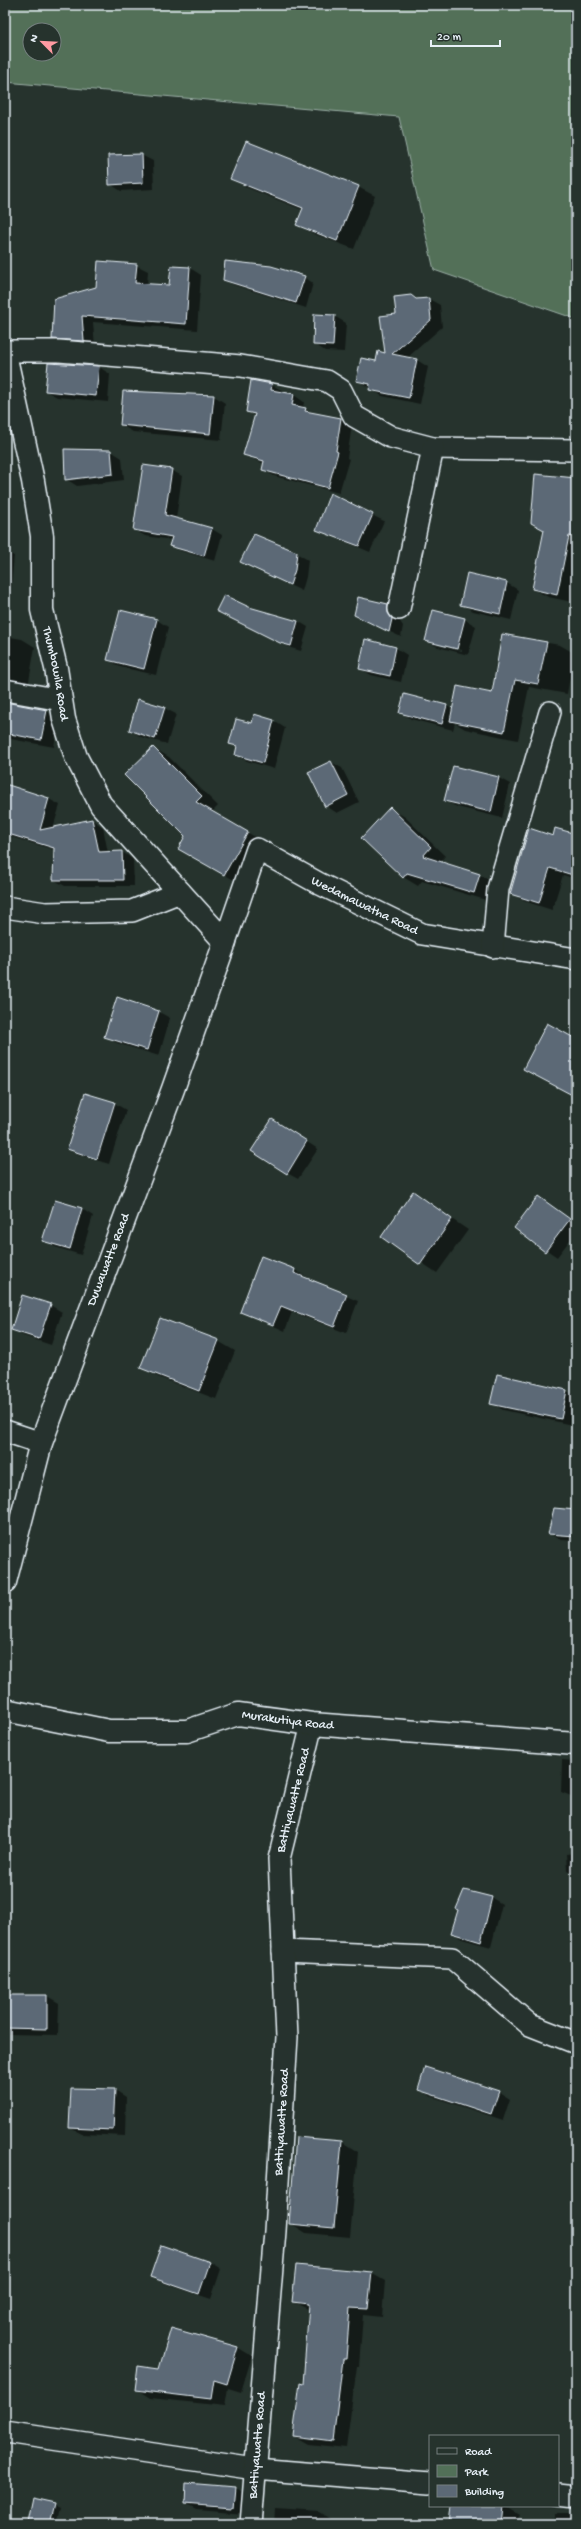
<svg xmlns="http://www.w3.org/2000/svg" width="581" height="2529" viewBox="0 0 581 2529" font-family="'Gochi Hand',sans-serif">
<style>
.green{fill:#527058;stroke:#9db0a8;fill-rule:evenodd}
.shadow{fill:#0007;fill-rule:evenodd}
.building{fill:#5c6976;stroke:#e8f1f8}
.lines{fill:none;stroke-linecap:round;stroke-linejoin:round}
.street-casing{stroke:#e8f1f8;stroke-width:24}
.secondary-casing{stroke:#e8f1f8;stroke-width:25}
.street{stroke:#26332d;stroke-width:21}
.secondary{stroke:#26332d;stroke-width:22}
.labels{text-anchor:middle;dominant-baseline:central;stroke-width:3.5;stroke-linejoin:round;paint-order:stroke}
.street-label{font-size:13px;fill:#e8f1f8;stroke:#26332d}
</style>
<rect width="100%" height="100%" fill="#26332d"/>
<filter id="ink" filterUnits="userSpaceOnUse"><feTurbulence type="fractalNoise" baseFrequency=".025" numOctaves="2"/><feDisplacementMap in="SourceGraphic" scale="8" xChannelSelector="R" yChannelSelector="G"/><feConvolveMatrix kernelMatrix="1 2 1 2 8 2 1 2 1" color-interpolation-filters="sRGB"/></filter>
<g filter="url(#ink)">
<path class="green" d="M 5,5 L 576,5 L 576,319 L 434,270 L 399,117 L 5,82 ZM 30,30 L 54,30 L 54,54 L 30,54 Z"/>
<g class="shadow">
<path d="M 141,155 L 153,161 L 154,189 L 121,191 L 110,184 Z"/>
<path d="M 232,179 L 358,187 L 375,196 L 354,249 L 314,234 L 298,225 L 303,210 L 248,188 Z"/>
<path d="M 136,265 L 148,271 L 147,285 L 170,286 L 190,268 L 201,275 L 197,330 L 93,322 L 95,347 L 64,345 L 53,338 L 97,287 Z"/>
<path d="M 304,277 L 313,283 L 306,308 L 234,285 L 224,280 Z"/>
<path d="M 410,296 L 418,300 L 429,299 L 440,305 L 442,327 L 407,358 L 417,360 L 428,367 L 420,404 L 382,396 L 357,380 L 386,354 L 397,315 Z"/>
<path d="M 334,316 L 346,323 L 344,352 L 325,351 L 314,344 Z"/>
<path d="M 99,367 L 110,374 L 108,402 L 57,397 L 46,391 Z"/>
<path d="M 252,381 L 272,385 L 283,391 L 282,393 L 294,395 L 304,402 L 303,408 L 313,413 L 341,419 L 352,425 L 347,458 L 349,459 L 339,493 L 274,476 L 263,469 L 265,464 L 244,455 L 255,416 L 247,412 Z"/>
<path d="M 214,396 L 225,403 L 221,440 L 133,432 L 121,425 Z"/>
<path d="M 111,451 L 122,458 L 124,480 L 77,486 L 66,479 Z"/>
<path d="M 171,470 L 182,476 L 176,519 L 212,529 L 222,535 L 215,561 L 181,551 L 170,545 L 172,540 L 145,536 L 135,530 Z"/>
<path d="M 576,479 L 576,583 L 572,602 L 548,597 L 533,589 Z"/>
<path d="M 331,495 L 384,521 L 370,552 L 318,530 Z"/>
<path d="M 5,551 L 14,556 L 10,599 L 5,599 Z"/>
<path d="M 296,553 L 308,560 L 306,577 L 302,591 L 253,568 Z"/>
<path d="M 468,574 L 507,583 L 518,590 L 511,620 L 473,611 L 461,604 Z"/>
<path d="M 387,605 L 399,612 L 399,620 L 403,626 L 401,637 L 367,621 Z"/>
<path d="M 249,608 L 298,621 L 308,627 L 301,651 L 291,648 L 227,616 Z"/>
<path d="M 464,619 L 476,626 L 468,655 L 438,647 L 426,641 ZM 437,643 L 462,650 L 462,651 L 437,645 Z"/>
<path d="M 157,620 L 168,627 L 156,675 L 120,667 L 109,660 Z"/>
<path d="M 576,624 L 576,636 L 572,633 Z"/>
<path d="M 502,635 L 560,645 L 574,653 L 567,694 L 529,687 L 518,740 L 465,729 L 455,723 L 453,730 L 411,719 L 400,712 L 447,706 L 453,710 L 492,694 Z"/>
<path d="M 5,636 L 22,639 L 35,647 L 28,687 L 9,690 L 6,702 L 46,711 L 59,718 L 54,747 L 5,738 Z"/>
<path d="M 396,648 L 407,655 L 401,682 L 371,675 L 360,668 Z"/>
<path d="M 164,708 L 176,714 L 167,744 L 141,737 L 130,730 Z"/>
<path d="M 255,716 L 274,721 L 285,728 L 274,769 L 247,761 L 236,755 L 238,748 L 230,743 L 252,724 Z"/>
<path d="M 153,748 L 169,757 L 218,806 L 212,812 L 264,842 L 241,884 L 179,849 L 186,836 Z"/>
<path d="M 331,762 L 342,768 L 359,802 L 337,813 L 326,806 Z"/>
<path d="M 454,767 L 499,778 L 510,784 L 502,818 L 457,807 L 445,801 Z"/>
<path d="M 5,785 L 49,799 L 60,805 L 53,828 L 92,820 L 103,827 L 108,853 L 122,852 L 133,859 L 134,886 L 65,886 L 54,880 L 55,850 L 5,835 Z"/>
<path d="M 390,808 L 405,817 L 445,856 L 440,862 L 480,875 L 494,883 L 489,901 L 422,881 L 418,886 L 403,877 Z"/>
<path d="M 576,836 L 576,879 L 563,875 L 552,910 L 524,901 L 511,893 L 554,837 Z"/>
<path d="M 117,999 L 159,1012 L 170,1018 L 159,1056 L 117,1043 L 105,1036 Z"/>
<path d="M 114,1103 L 126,1110 L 109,1164 L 80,1155 L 69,1149 Z"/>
<path d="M 284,1127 L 318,1149 L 298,1179 L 287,1173 Z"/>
<path d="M 413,1193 L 468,1230 L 437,1273 L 382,1236 Z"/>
<path d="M 538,1197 L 576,1223 L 576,1232 L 557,1257 L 515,1228 Z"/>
<path d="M 56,1201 L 82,1209 L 93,1216 L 81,1255 L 55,1247 L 44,1240 Z"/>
<path d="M 295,1270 L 306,1277 L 305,1279 L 358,1301 L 346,1333 L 292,1312 L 285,1331 L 241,1311 Z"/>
<path d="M 50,1305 L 62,1312 L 51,1345 L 24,1336 L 13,1330 Z"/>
<path d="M 218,1341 L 235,1351 L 216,1399 L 158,1377 L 142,1367 Z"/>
<path d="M 567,1391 L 576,1396 L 572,1425 L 503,1410 L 491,1403 Z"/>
<path d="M 576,1511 L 576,1541 L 561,1540 L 550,1534 Z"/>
<path d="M 562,1760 L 576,1761 L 576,1798 L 561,1792 Z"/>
<path d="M 576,1853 L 576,1875 L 567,1870 L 566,1854 Z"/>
<path d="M 465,1891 L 492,1898 L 502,1904 L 491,1947 L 462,1939 L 452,1933 Z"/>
<path d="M 5,1996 L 47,1996 L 59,2003 L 58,2035 L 5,2034 Z"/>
<path d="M 426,2068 L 499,2092 L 510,2099 L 503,2120 L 430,2096 L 419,2090 Z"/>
<path d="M 115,2090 L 126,2097 L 125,2136 L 82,2134 L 70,2128 Z"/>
<path d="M 342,2142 L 358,2152 L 350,2237 L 306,2233 L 290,2223 Z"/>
<path d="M 210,2262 L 221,2269 L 211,2299 L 163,2283 L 151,2276 Z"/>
<path d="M 371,2273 L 385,2281 L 382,2317 L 363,2315 L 359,2366 L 357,2366 L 346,2448 L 308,2444 L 294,2436 L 304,2385 L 310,2310 L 293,2302 Z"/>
<path d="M 237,2347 L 252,2356 L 241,2392 L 228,2388 L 225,2406 L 150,2398 L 136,2389 L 159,2370 Z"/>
<path d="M 235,2488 L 246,2494 L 245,2514 L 197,2510 L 186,2504 Z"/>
<path d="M 54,2504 L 60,2507 L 56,2524 L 32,2524 L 28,2521 Z"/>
<path d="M 452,2506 L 504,2506 L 519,2515 L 518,2524 L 450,2524 Z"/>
<path d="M 276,2509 L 319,2512 L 330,2519 L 330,2524 L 275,2524 Z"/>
<rect x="556" y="2513" width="20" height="11"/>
</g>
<g class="building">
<path d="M 246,141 L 359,186 L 337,241 L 296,225 L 303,208 L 230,179 Z"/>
<path d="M 142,154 L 143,183 L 109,185 L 108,155 Z"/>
<path d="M 98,261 L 137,264 L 135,283 L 169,285 L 171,266 L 190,267 L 186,324 L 82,316 L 84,341 L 52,339 L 54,299 L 96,287 Z"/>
<path d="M 225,261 L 271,266 L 305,276 L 296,303 L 223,280 Z"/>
<path d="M 411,295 L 416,299 L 429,298 L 431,320 L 392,354 L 417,359 L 409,398 L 369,390 L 370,384 L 356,381 L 361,358 L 376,361 L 378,351 L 385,353 L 380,316 L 396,314 L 394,297 Z"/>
<path d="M 314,314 L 335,315 L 333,346 L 313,345 Z"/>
<path d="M 48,363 L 99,366 L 96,396 L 45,391 Z"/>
<path d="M 251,380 L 272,384 L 271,390 L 294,394 L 292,405 L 306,408 L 305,411 L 341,418 L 336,451 L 338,452 L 328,488 L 262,470 L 264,461 L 243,455 L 255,414 L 246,412 Z"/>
<path d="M 123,391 L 214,395 L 210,434 L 120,425 Z"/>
<path d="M 64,449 L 111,450 L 113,474 L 65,480 Z"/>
<path d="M 143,465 L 172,469 L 165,515 L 212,528 L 204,556 L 169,546 L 172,537 L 133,530 Z"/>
<path d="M 535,474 L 576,478 L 576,537 L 569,536 L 557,595 L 532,589 L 544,530 L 531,523 Z"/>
<path d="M 330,493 L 373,514 L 359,546 L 316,530 Z"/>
<path d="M 254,534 L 297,552 L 295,570 L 290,585 L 240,562 Z"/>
<path d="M 467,573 L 507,582 L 500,614 L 460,605 Z"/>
<path d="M 224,595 L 249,607 L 298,621 L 291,646 L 280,643 L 216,611 Z"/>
<path d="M 358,597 L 388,604 L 388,612 L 392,619 L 389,632 L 354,615 Z"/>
<path d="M 120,610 L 157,619 L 144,669 L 107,660 Z"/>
<path d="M 433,610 L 465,618 L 457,649 L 425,641 Z"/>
<path d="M 502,634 L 547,642 L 538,684 L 515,680 L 504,732 L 450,721 L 457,686 L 492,693 Z"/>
<path d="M 365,639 L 396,647 L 390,676 L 359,669 Z"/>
<path d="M 404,694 L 447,705 L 442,724 L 399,713 Z"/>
<path d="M 138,699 L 165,707 L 155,739 L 129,730 Z"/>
<path d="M 5,702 L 47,710 L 41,740 L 5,733 Z"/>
<path d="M 254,714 L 274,720 L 263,763 L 235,755 L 237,746 L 229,744 L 236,719 L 252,723 Z"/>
<path d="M 153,747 L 202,796 L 196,802 L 248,832 L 224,875 L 178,849 L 185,836 L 124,775 Z"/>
<path d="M 331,761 L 348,795 L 325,807 L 308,772 Z"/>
<path d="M 453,766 L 499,777 L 491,812 L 444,801 Z"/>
<path d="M 5,784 L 49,798 L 40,830 L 92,819 L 99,852 L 122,851 L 123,880 L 53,880 L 54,848 L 5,833 Z"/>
<path d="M 390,807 L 431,847 L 423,856 L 480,874 L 474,893 L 407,873 L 403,878 L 361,838 Z"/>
<path d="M 529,828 L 553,836 L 555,828 L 576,834 L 576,876 L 550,868 L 539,903 L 510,894 Z"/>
<path d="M 117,997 L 159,1011 L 147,1050 L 104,1037 Z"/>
<path d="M 547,1023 L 576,1039 L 576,1097 L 523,1069 Z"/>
<path d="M 85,1093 L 115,1102 L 97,1159 L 67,1149 Z"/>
<path d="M 272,1119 L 307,1141 L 287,1174 L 251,1151 Z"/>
<path d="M 413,1191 L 452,1219 L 420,1265 L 381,1237 Z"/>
<path d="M 538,1196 L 570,1219 L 545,1252 L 514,1228 Z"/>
<path d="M 55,1200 L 82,1208 L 70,1249 L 42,1241 Z"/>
<path d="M 261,1256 L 295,1269 L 294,1273 L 347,1294 L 334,1327 L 281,1306 L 273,1325 L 240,1312 Z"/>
<path d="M 22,1295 L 51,1304 L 39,1339 L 11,1330 Z"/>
<path d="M 160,1318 L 219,1340 L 199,1391 L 140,1368 Z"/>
<path d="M 497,1374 L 567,1390 L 561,1419 L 490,1404 Z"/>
<path d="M 554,1508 L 576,1510 L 576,1536 L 548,1534 Z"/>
<path d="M 464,1890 L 492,1897 L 481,1942 L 451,1933 L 458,1910 L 456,1909 Z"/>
<path d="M 5,1995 L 47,1995 L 47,2029 L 5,2028 Z"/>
<path d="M 425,2067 L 499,2091 L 491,2114 L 418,2090 Z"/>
<path d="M 71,2088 L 115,2089 L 113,2130 L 69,2128 Z"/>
<path d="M 296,2137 L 342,2141 L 334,2228 L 289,2224 Z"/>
<path d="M 161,2245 L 210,2262 L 199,2294 L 150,2277 Z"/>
<path d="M 296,2265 L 372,2272 L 368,2309 L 350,2308 L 346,2359 L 343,2359 L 333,2441 L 293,2436 L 300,2383 L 303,2384 L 309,2304 L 292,2302 Z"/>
<path d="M 171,2328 L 238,2347 L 227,2384 L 214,2380 L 211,2399 L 135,2390 L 138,2366 L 159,2369 Z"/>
<path d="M 186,2483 L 235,2487 L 233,2508 L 185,2504 Z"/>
<path d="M 32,2498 L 55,2503 L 50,2524 L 27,2522 Z"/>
<path d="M 451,2506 L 503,2506 L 501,2524 L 449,2524 Z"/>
</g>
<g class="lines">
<defs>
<g id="street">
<path d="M 5,351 L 59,351 L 241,366 L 327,381 L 341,390 L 354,416 L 391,437 L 433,448 L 576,450"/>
<path d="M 399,609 L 433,448"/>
<path d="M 5,690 L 61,700"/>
<path d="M 5,907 L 45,913 L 132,911 L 180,892"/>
<path id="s1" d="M 225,942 L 257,849 L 318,883 L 422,934 L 576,959"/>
<path d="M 493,947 L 498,889 L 550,712"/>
<path d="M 5,1431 L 41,1443"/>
<path d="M 283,1951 L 452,1958 L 530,2025 L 576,2043"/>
<path d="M 5,2432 L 255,2469 L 430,2483"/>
<path d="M 558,2494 L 576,2496"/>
<path id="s2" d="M 251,2524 L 275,2231 L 287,2037 L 279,1859 L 312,1724"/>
</g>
<g id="secondary">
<path id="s3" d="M 5,354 L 33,481 L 42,536 L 42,610 L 56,668 L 64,719 L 76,757 L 101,805 L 225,942 L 173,1089 L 41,1443 L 5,1582"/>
<path id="s4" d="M 5,1710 L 109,1731 L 187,1731 L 238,1714 L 312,1724 L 576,1744"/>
</g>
</defs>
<use href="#street" class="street-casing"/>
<use href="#secondary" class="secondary-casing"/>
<use href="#street" class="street"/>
<use href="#secondary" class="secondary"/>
</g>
</g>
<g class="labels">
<g class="street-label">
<text stroke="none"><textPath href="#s3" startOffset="325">Thumbowila Road</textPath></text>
<text stroke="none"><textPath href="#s1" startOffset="220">Wedamawatha Road</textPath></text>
<text transform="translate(109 1260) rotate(-69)">Duwawatte Road</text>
<text stroke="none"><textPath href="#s4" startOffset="288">Murakutiya Road</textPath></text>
<text stroke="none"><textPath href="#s2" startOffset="727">Battiyawatte Road</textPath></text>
<text stroke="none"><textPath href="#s2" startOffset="403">Battiyawatte Road</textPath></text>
<text stroke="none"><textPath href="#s2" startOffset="79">Battiyawatte Road</textPath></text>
</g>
</g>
<rect width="581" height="2529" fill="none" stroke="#26332d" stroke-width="20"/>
<rect x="10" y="10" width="561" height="2509" fill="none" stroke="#e8f1f8" stroke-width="1.5" filter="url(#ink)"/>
<rect x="429" y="2435" width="130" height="72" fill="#26332d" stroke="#747f7e"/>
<rect x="437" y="2448" width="20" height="6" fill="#26332d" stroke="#747f7e"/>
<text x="465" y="2455" font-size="12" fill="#e8f1f8">Road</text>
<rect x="437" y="2465" width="20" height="12" fill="#527058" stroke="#747f7e"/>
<text x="465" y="2475" font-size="12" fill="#e8f1f8">Park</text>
<rect x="437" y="2485" width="20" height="12" fill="#5c6976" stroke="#747f7e"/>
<text x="465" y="2495" font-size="12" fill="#e8f1f8">Building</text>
<g transform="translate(42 42) rotate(294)"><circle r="19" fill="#26332d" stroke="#747f7e"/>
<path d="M0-3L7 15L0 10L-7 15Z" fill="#ff9aa2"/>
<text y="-6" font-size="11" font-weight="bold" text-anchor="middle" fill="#e8f1f8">N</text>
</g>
<path d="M431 40v6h69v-6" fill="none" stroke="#e8f1f8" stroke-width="2"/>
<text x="437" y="40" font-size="12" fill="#e8f1f8" stroke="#26332d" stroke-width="3" paint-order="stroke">20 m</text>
</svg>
